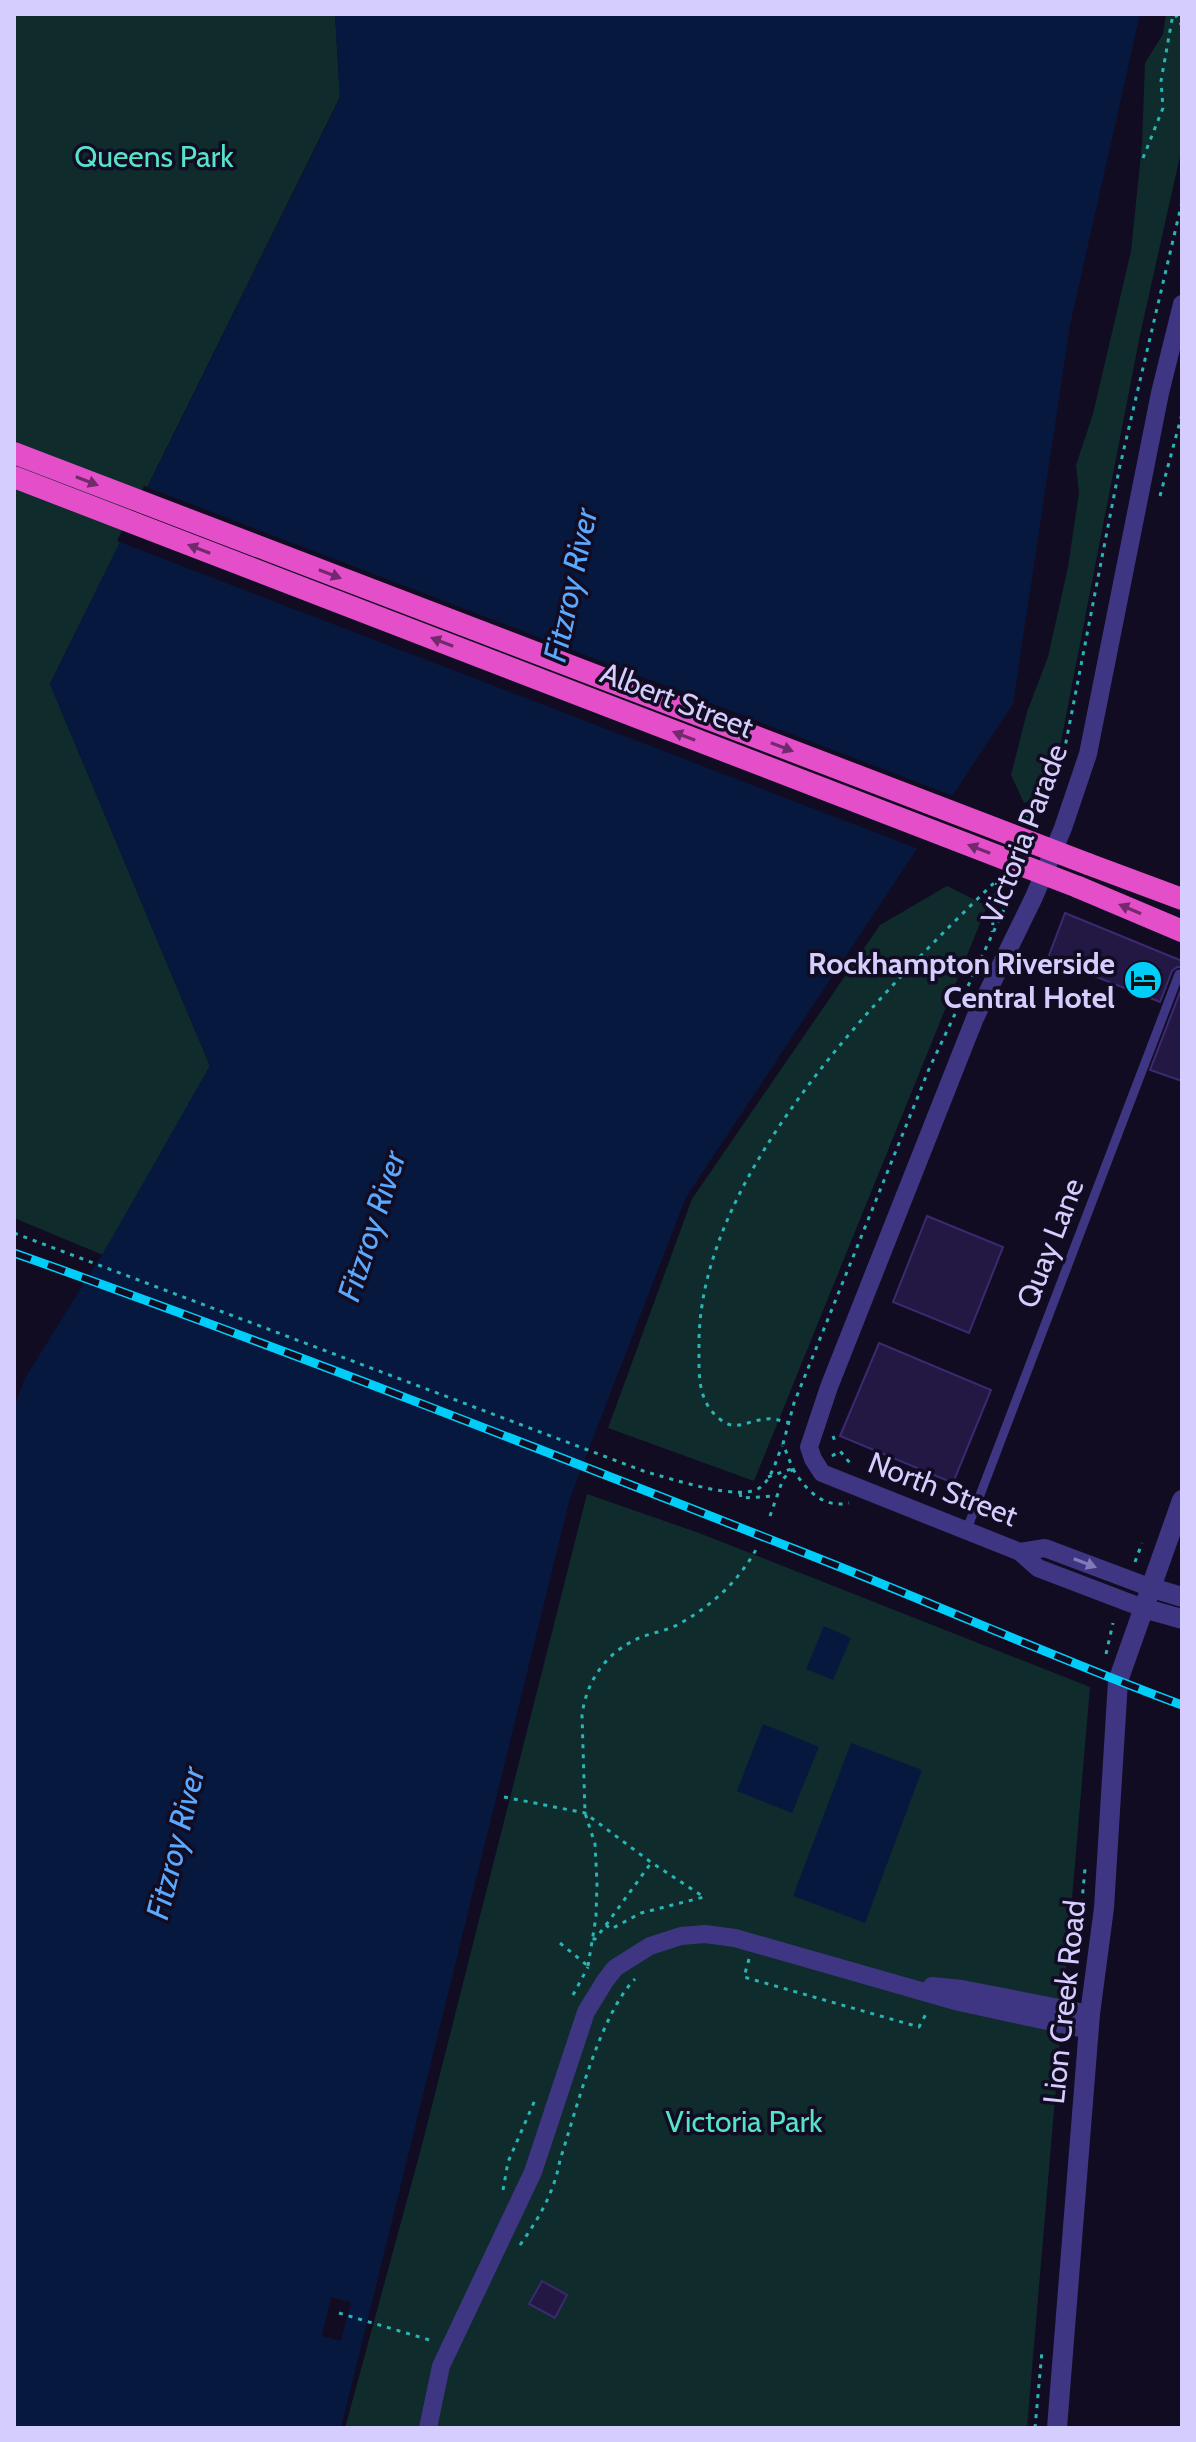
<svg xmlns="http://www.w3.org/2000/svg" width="1196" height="2442" viewBox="0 0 1196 2442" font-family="Cabin,sans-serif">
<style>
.green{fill:#0f2b2c}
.water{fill:#07183f}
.pier{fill:#110c22}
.building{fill:#231843;stroke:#3c2970;stroke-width:2}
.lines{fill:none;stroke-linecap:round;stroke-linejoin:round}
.path{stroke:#29b5b6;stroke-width:3;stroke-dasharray:4 6;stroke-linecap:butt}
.service{stroke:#3e3682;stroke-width:9}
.minor{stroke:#3e3682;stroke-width:18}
.tertiary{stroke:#3e3682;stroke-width:20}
.trunk{stroke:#e54ec9;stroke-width:22}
.rail-casing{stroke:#00cef8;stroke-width:9}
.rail{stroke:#110c22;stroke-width:6;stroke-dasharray:18;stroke-linecap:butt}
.trunk-bridge{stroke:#e54ec9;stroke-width:22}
.oneway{fill:#702a6d}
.oneway2{fill:#827aba}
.labels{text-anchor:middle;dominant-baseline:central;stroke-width:7;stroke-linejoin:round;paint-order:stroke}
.park-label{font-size:30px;fill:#55e3c9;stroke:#110c22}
.street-label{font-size:30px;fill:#d6cdff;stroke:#110c22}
.poi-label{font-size:30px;font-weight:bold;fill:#d6cdff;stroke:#110c22;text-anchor:end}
.water-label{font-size:32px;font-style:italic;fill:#5ba8ff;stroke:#110c22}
</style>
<rect width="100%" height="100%" fill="#110c22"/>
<g class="green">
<path d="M 14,14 L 335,14 L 340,97 L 50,684 L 210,1066 L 103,1255 L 14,1218 Z"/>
<path d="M 1166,14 L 1182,14 L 1182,147 L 1140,335 L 1051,793 L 1024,803 L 1011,775 L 1027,712 L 1048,657 L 1068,567 L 1079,493 L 1076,465 L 1093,414 L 1131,251 L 1142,144 L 1145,63 L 1163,34 Z"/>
<path d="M 947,886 L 987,906 L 754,1481 L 608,1428 L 692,1199 L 880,925 Z"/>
<path d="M 587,1494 L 699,1533 L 1090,1687 L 1027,2428 L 345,2428 L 422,2145 Z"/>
</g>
<g class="water">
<path d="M 335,14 L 1140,14 L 1070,325 L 1013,704 L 686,1197 L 570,1498 L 341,2428 L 14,2428 L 14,1408 L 24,1380 L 109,1243 L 210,1066 L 50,684 L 340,98 Z"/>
<path d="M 824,1626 L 851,1638 L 833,1680 L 806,1669 Z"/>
<path d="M 763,1724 L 819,1747 L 792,1813 L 737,1791 Z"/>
<path d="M 851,1743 L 922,1770 L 865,1923 L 793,1896 Z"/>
</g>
<g class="pier">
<path d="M 144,486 L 956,797 L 921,850 L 117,541 Z"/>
<path d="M 331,2297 L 351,2302 L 341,2341 L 322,2336 Z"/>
</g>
<g class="building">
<path d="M 1065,913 L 1182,961 L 1182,967 L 1177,967 L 1172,971 L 1160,1002 L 1048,958 Z"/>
<path d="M 1182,987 L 1182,1081 L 1150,1070 Z"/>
<path d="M 927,1216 L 1003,1247 L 969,1333 L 893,1302 Z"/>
<path d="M 879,1343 L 991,1390 L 953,1483 L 840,1436 Z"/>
<path d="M 542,2281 L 567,2295 L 555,2318 L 529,2304 Z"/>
</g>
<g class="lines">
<g class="path">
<path d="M 1175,14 L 1182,26"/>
<path d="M 1143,158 L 1163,108 L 1161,81 L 1173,14"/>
<path d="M 1160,496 L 1182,414"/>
<path d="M 1060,773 L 1119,470 L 1182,202"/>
<path d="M 1026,819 L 1058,783"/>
<path d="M 968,986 L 1016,884"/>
<path d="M 14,1233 L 646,1472 C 671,1478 743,1504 762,1486 C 772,1477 777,1458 782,1446"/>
<path d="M 790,1423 C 782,1421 774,1418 766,1419 C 749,1420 736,1432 721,1420 C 697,1402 699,1375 699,1348 C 696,1177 881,992 997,880 L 992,932"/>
<path d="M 833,1436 L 836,1444"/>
<path d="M 832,1456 L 840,1451 L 850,1463"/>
<path d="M 793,1469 C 805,1489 823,1509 849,1503"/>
<path d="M 768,1477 L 791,1469"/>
<path d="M 740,1493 L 741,1498 L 776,1496"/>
<path d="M 770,1516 L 783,1479 L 793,1469 L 783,1444 L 794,1403 L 929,1069 L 955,1014"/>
<path d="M 1135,1562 L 1142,1543"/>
<path d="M 1106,1654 L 1113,1623"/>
<path d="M 504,1797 L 585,1813 L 652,1863 L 704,1897 L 641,1913 L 611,1929 L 606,1925 L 595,1939 L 592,1939"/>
<path d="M 606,1925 L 651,1863"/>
<path d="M 560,1943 L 588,1966"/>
<path d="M 1077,1953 L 1085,1869"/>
<path d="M 749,1959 L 744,1977 L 919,2027 L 927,2012"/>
<path d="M 588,1966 L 596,1917 L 597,1883 L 595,1844 L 585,1813 L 582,1715 C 586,1684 603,1656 633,1641 C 647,1633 665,1632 679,1624 C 713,1605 740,1580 758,1546"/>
<path d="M 573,1995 L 588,1967"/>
<path d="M 503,2190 L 508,2162 L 535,2100"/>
<path d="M 520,2245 C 539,2218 554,2193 560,2160 C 576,2111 600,2014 635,1979"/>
<path d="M 339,2313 L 433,2341"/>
<path d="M 1035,2428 L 1042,2351"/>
</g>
<path class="service" d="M 967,1529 L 1179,974"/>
<g class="minor">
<path d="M 1020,1552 L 1045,1548 L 1149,1587"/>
<path d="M 1143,1608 L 1038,1568 L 1020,1552 L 822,1473 L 813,1459 L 809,1447 L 829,1387 L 975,1018 L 1034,897 L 1063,828 L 1088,754 L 1160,393 L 1182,304"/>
<path d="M 932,1986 L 962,1989 L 1090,2014"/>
<path d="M 428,2428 L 441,2366 L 533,2172 L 586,2012 L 605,1981 L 615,1968 L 650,1946 L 681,1936 L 705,1934 L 735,1938 L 959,2002 L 1089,2030"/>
</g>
<g class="tertiary">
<path d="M 1149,1587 L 1182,1597"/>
<path d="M 1143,1608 L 1182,1619"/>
<path d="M 1057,2428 L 1090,2014 L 1104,1908 L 1118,1681 L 1182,1500"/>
</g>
<g class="trunk">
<path d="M 1088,864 L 1182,899"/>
<path d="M 1078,887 L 1182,931"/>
</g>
<defs>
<path id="rail" d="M 14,1253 C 277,1346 537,1448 797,1550 C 926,1600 1052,1657 1182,1705"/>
</defs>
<use href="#rail" class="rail-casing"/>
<use href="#rail" class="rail"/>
<g class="trunk-bridge">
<path d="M 14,453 L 1088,864"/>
<path d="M 14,477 L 1078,887"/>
</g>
</g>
<defs><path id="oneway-solid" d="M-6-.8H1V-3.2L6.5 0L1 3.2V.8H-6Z" transform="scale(2)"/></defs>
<g class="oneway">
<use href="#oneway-solid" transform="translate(87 481) rotate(21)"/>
<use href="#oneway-solid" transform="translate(199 549) rotate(-159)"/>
<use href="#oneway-solid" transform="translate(330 574) rotate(21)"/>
<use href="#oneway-solid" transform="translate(442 642) rotate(-159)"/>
<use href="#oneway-solid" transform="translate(684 736) rotate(-159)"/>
<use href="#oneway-solid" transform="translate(782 747) rotate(21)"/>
<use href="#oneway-solid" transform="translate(979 849) rotate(-159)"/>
<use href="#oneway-solid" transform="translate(1130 909) rotate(-157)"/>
</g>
<use class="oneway2" href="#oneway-solid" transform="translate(1085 1563) rotate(21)"/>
<defs>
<symbol id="hotel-disc" viewBox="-11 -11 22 22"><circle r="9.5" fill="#00cef8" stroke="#110c22"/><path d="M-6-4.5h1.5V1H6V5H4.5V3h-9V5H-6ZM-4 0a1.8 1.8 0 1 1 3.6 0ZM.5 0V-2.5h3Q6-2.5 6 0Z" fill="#111"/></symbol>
</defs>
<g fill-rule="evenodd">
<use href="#hotel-disc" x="1121" y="958" width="44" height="44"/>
</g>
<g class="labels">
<g class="park-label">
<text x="154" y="156">Queens Park</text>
<text x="744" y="2121">Victoria Park</text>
</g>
<g class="street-label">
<text transform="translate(677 700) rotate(21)">Albert Street</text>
<text transform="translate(1024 834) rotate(-69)">Victoria Parade</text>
<text transform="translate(1050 1243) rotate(-69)">Quay Lane</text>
<text transform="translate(943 1489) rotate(21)">North Street</text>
<text transform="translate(1064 2002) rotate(-84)">Lion Creek Road</text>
</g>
<g class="poi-label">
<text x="1115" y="963">Rockhampton Riverside<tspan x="1115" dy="34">Central Hotel</tspan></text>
</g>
<g class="water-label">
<text transform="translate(570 585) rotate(-78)">Fitzroy River</text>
<text transform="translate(371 1226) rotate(-72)">Fitzroy River</text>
<text transform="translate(175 1843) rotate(-76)">Fitzroy River</text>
</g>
</g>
<rect width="1196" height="2442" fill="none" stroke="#d6cdff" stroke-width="32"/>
</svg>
